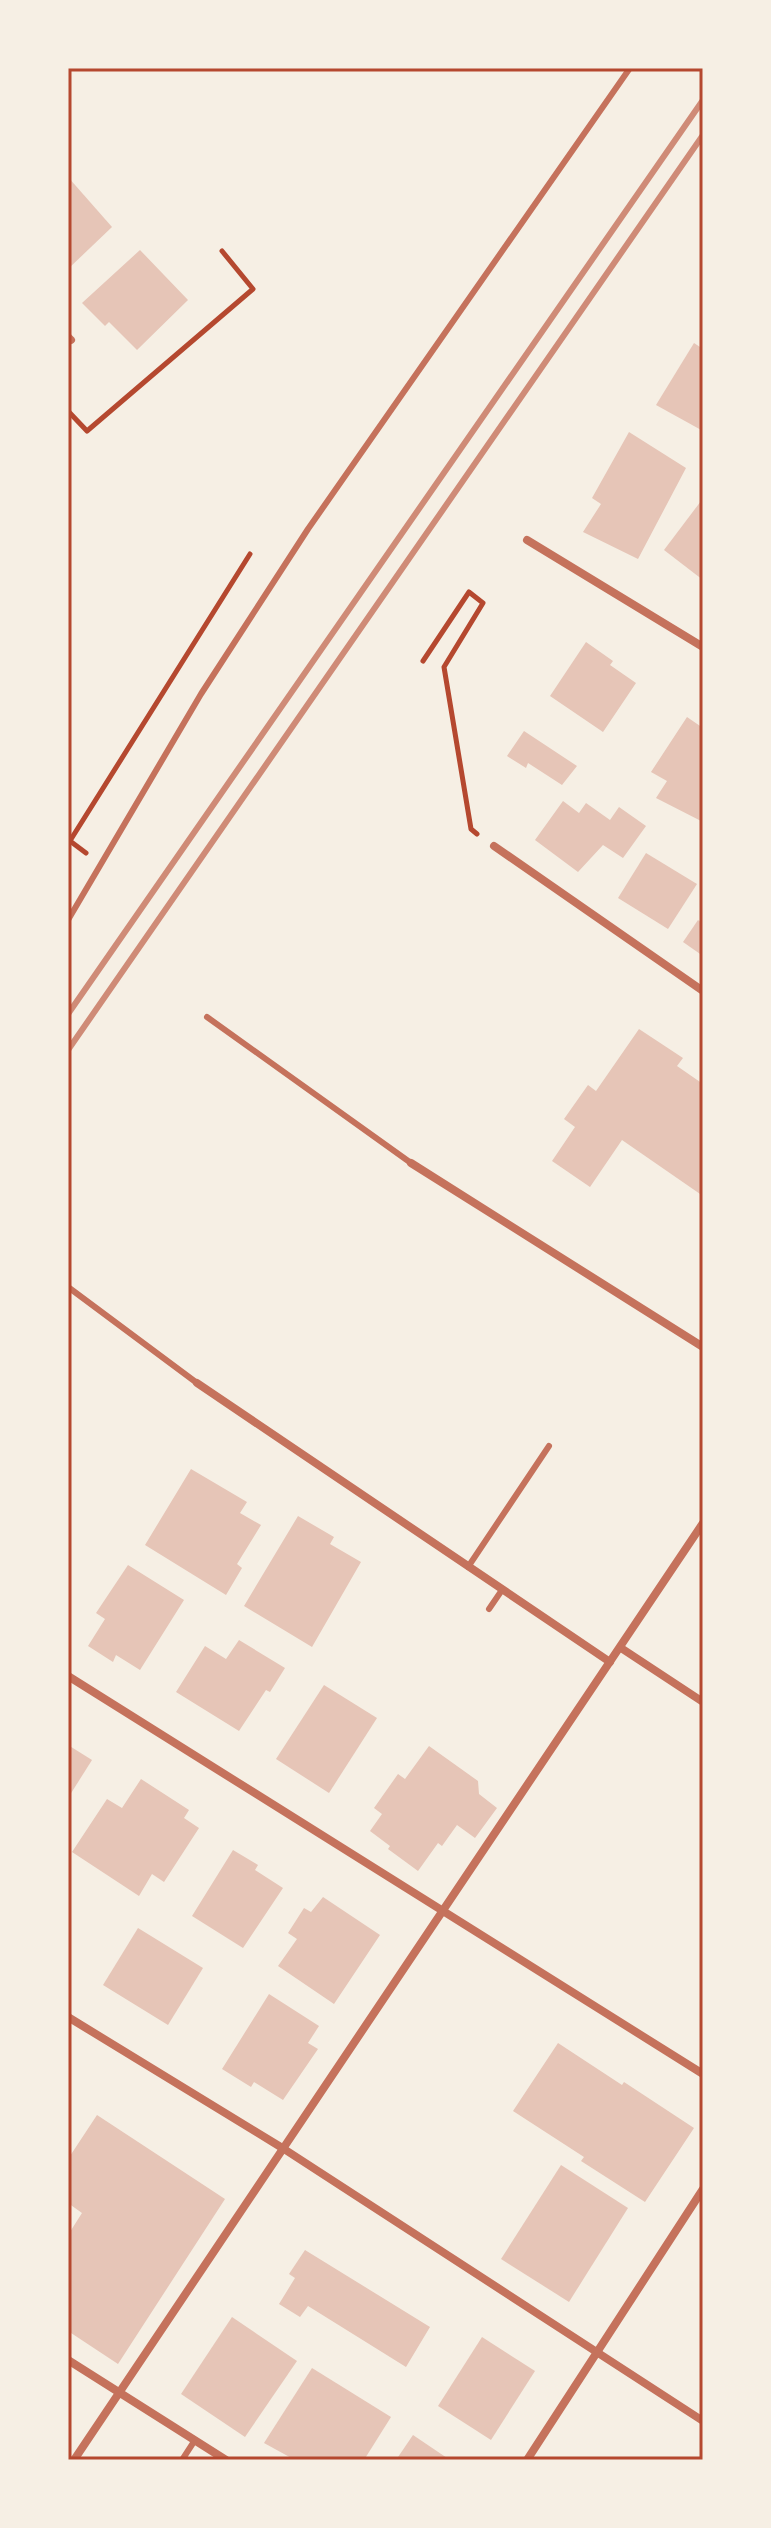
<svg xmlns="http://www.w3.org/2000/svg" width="771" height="2528" viewBox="0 0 771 2528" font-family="'Space Grotesk',sans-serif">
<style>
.building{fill:#e6c5b7}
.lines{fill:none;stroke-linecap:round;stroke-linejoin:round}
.path{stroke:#b5482f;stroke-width:5}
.service{stroke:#c5725c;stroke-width:6}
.minor{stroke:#c5725c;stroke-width:8}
.rail{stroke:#cf8b77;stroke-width:6}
.neatline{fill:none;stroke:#b5482f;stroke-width:3}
</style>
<rect width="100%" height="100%" fill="#f6efe4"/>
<g class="building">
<path d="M 68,177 L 112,227 L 68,269 Z"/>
<path d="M 140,250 L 188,300 L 137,350 L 109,322 L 105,326 L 82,303 Z"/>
<path d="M 694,343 L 703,349 L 703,431 L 656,405 Z"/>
<path d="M 629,432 L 686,468 L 638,559 L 583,532 L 601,504 L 592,498 Z"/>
<path d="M 701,501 L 703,503 L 703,580 L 664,550 Z"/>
<path d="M 586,642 L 613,661 L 610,665 L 636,683 L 603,732 L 550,696 Z"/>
<path d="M 687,717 L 703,728 L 703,822 L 656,798 L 667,781 L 651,772 Z"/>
<path d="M 524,731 L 577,766 L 562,785 L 528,763 L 526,768 L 507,756 Z"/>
<path d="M 563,801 L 579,813 L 586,803 L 610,820 L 619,807 L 646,826 L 623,858 L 603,845 L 578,872 L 535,840 Z"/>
<path d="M 646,853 L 697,884 L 668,929 L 618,898 Z"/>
<path d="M 698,920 L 703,924 L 703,956 L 683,942 Z"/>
<path d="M 639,1029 L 683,1058 L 677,1066 L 703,1084 L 703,1196 L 622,1140 L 590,1187 L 552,1161 L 575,1127 L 564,1119 L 588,1085 L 596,1091 Z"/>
<path d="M 191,1469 L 247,1502 L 240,1513 L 261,1525 L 237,1564 L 242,1568 L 226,1595 L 145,1545 Z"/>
<path d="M 298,1516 L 334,1537 L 330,1544 L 361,1562 L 312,1647 L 244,1606 Z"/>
<path d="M 128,1565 L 184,1600 L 140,1670 L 116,1655 L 113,1662 L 88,1646 L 105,1619 L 96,1613 Z"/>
<path d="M 239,1640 L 285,1668 L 270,1692 L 266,1690 L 239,1731 L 176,1692 L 205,1646 L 226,1659 Z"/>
<path d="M 324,1685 L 377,1718 L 329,1793 L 276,1759 Z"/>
<path d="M 68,1745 L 92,1760 L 68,1798 Z"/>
<path d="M 429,1746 L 478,1781 L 479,1794 L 497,1808 L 475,1838 L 457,1825 L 442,1846 L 438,1843 L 418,1871 L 388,1849 L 390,1846 L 370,1831 L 382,1814 L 374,1808 L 398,1774 L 405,1779 Z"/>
<path d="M 141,1779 L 189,1810 L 184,1818 L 199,1828 L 164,1882 L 152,1874 L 139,1896 L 72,1852 L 107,1799 L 122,1808 Z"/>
<path d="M 233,1850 L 258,1865 L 255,1870 L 283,1888 L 243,1948 L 192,1916 Z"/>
<path d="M 323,1897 L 380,1935 L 334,2004 L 278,1966 L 297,1939 L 288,1933 L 304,1908 L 311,1912 Z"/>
<path d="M 138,1928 L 203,1968 L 168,2025 L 103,1985 Z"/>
<path d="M 269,1994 L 319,2026 L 308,2043 L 318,2049 L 283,2100 L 254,2082 L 251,2087 L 222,2069 Z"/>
<path d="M 558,2043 L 622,2085 L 624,2082 L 694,2128 L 645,2202 L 581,2161 L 584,2157 L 513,2111 Z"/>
<path d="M 97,2115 L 225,2199 L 118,2364 L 68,2331 L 68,2235 L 82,2213 L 68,2203 L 68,2159 Z"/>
<path d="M 561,2165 L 628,2208 L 569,2302 L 501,2259 Z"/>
<path d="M 305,2250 L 430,2327 L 406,2367 L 308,2306 L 300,2317 L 279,2304 L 295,2278 L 289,2274 Z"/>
<path d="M 232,2317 L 297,2361 L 245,2437 L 181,2394 Z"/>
<path d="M 482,2337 L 535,2371 L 491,2440 L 438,2406 Z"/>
<path d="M 312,2368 L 391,2417 L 364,2460 L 295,2460 L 264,2443 Z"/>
<path d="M 413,2435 L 450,2460 L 396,2460 Z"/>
</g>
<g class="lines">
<g class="path">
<path d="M 68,411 L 87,431 L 253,289 L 222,251"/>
<path d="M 423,661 L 469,592 L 483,603 L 444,667 L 471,829 L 477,834"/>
<path d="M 70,841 L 86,853"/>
<path d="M 68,844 L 250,554"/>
</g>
<g class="service">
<path d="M 68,920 L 201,694 L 308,529 L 630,68"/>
<path d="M 207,1017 L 411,1163"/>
<path d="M 68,1287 L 197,1383"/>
<path d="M 468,1567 L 549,1446"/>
<path d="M 489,1609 L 502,1590"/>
<path d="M 182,2460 L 195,2440"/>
</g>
<g class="minor">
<path d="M 68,337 L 71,340"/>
<path d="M 527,540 L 703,647"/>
<path d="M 494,846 L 703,991"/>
<path d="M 411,1163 L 703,1347"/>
<path d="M 197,1383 L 610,1662"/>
<path d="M 621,1648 L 703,1702"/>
<path d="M 68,1676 L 703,2074"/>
<path d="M 68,2017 L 284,2149 L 703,2421"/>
<path d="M 68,2360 L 226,2460"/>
<path d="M 74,2460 L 703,1523"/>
<path d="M 527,2460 L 703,2189"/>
</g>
<g class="rail">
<path d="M 68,1014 L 703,100"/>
<path d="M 68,1050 L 703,135"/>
</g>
</g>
<rect width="771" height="2528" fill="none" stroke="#f6efe4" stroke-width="140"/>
<rect x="70" y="70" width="631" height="2388" class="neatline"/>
</svg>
